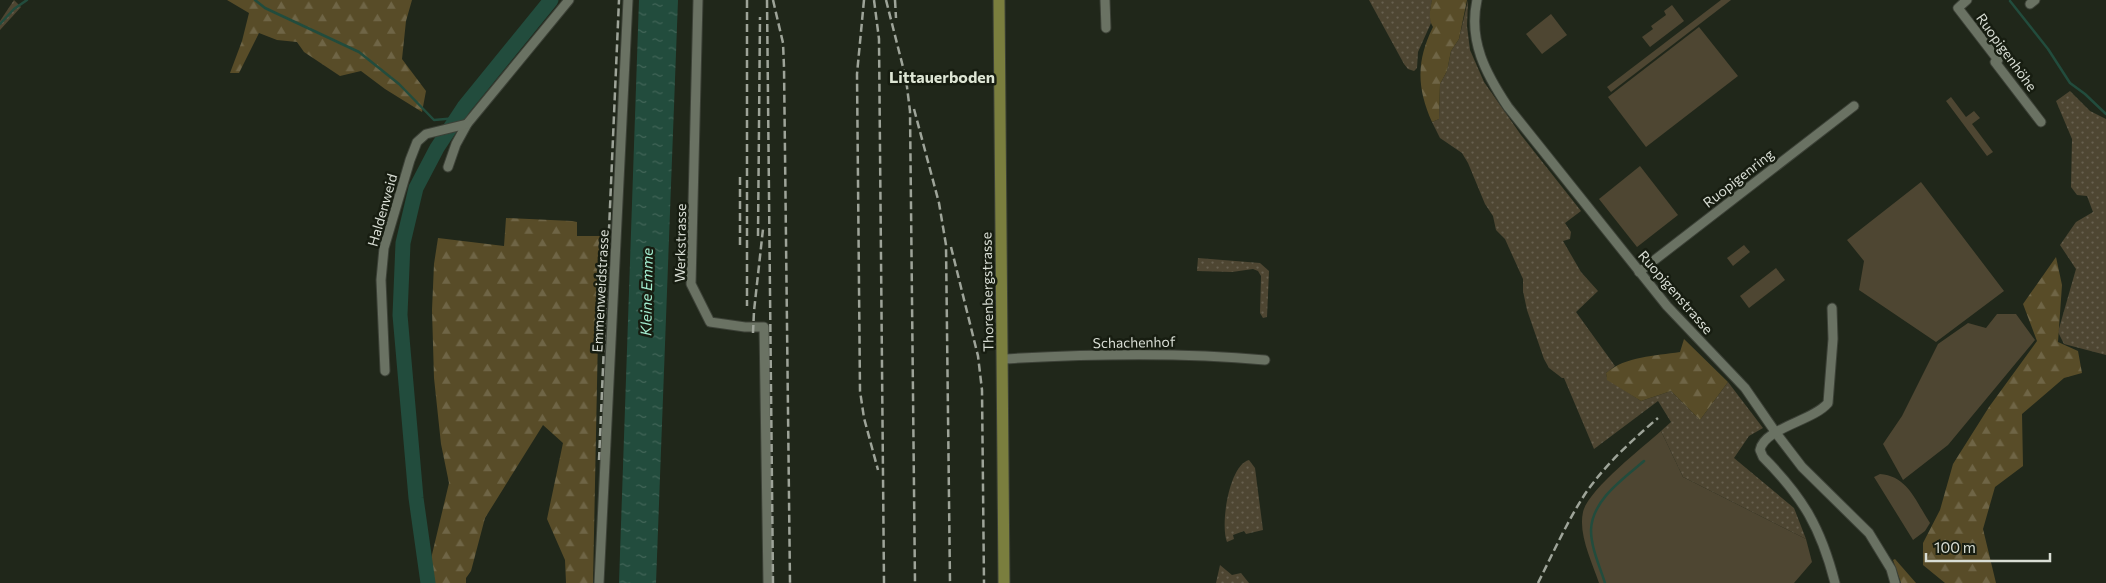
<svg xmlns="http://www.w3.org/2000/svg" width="2106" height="583" viewBox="0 0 2106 583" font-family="Commissioner,sans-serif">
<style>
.grass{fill:url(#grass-dots)}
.forest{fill:url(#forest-firs)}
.park{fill:#4e4632}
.water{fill:url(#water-ripples)}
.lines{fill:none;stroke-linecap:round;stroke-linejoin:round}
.stream{stroke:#224c3d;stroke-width:2.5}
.river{stroke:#224c3d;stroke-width:15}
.minor-casing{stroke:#3c4137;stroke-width:11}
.major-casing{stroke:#3c4137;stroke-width:13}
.minor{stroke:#6a7263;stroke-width:9}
.major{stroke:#7a7e3e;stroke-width:11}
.rail{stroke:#9ea499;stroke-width:2.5;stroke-dasharray:8 4;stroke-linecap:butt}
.labels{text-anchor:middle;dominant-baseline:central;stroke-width:5;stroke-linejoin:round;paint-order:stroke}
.street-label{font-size:14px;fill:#d9ded5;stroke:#171d11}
.water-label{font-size:15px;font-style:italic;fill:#a3edd0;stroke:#171d11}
.quarter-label{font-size:16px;font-weight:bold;fill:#dde5d4;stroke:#171d11}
</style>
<defs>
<pattern id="grass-dots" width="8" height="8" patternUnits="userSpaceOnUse" patternTransform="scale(1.25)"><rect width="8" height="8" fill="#4e4632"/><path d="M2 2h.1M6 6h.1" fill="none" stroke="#67604f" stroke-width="1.8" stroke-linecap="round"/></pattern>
<pattern id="forest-firs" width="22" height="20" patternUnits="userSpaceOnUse" patternTransform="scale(1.25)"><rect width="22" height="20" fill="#584c28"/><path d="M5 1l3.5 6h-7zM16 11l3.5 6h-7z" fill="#6f6546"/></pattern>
<pattern id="water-ripples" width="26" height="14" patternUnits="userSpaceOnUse" patternTransform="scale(1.25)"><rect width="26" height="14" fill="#224c3d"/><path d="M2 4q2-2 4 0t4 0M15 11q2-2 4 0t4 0" fill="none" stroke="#426558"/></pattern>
</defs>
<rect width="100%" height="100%" fill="#20271a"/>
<g class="grass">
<path d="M 14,0 L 21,7 L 0,30 L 0,21 Z"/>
<path d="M 1369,0 L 1432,0 L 1430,11 L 1431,23 L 1418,52 L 1417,68 L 1414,71 L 1408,69 L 1404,64 Z"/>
<path d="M 1468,0 L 1467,26 L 1470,50 L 1484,82 L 1521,135 L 1581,211 L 1565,223 L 1571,232 L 1570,239 L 1563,241 L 1581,272 L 1598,291 L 1576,312 L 1615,366 L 1606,373 L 1607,379 L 1641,401 L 1671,391 L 1700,420 L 1728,382 L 1763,428 L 1749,436 L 1734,458 L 1794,508 L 1806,539 L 1683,477 L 1661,431 L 1671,422 L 1658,401 L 1594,449 L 1564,378 L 1562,378 L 1549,368 L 1544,359 L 1527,310 L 1523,291 L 1523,279 L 1505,239 L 1496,230 L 1493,216 L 1485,204 L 1468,163 L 1462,153 L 1440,138 L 1432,122 L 1439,119 L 1440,84 L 1447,71 L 1451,51 L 1459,39 Z"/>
<path d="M 2070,91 L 2090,111 L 2106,119 L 2106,355 L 2064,344 L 2058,332 L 2076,269 L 2060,245 L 2076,222 L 2093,212 L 2087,196 L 2077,195 L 2071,187 L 2072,139 L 2056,101 Z"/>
<path d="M 1198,258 L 1260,263 L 1269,271 L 1267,317 L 1263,318 L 1260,313 L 1261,276 L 1258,271 L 1253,269 L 1232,272 L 1197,271 Z"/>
<path d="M 1249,460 L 1255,468 L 1263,530 L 1246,534 L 1244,531 L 1233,535 L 1234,539 L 1227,542 C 1220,525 1229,465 1249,460 Z"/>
<path d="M 1220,565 L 1232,575 L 1241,573 L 1249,583 L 1216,583 Z"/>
</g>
<g class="forest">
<path d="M 227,0 L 412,0 L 406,21 L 402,59 L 426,91 L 422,112 L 385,89 L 361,71 L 340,76 L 304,52 L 297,42 L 277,40 L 259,33 L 239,73 L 230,73 L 242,41 L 249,13 Z"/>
<path d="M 1432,0 L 1467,0 L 1459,39 L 1451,51 L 1447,71 L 1440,84 L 1439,119 L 1432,122 C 1417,88 1416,61 1433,27 C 1428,19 1430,9 1432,0 Z"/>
<path d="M 506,218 L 572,221 L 577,222 L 577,236 L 600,236 L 593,583 L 566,583 L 565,560 L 547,519 L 563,443 L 543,425 L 485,518 L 471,571 L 466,578 L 466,583 L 435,583 L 430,563 L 449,483 L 441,444 L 434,378 L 432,310 L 434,264 L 438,238 L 504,246 Z"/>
<path d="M 2056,257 L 2062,285 L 2058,342 L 2078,351 L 2082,373 L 2064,378 L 2022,414 L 2023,466 L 1995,487 L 1983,529 L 1996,583 L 1945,583 L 1923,565 L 1923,543 L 1940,510 L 1953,464 L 1989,407 L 2037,341 L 2023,304 Z"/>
<path d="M 1684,339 L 1728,382 L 1700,420 L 1671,391 L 1641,401 L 1607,380 L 1606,373 C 1626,356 1655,356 1680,352 Z"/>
<path d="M 1895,559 L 1916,583 L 1901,583 L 1893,560 Z"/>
</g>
<g class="park">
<path d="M 1721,0 L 1731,0 L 1611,92 L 1607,87 Z"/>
<path d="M 1672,5 L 1684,21 L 1650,47 L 1642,37 L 1653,29 L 1651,26 L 1666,15 L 1664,11 Z"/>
<path d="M 1551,14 L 1567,35 L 1542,54 L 1526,34 Z"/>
<path d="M 1699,27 L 1738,76 L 1646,147 L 1608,97 Z"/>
<path d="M 1951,97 L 1966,117 L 1974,111 L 1980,118 L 1972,124 L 1993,152 L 1987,156 L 1946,101 Z"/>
<path d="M 1640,166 L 1678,215 L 1637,247 L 1599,199 Z"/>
<path d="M 1921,182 L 2004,291 L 1936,342 L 1859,290 L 1864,261 L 1847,240 Z"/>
<path d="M 1744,245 L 1750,252 L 1733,266 L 1727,258 Z"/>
<path d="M 1776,268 L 1785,280 L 1749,308 L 1740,296 Z"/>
<path d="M 1997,314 L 2016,314 L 2035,340 L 1948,445 L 1903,480 L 1883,444 L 1902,416 L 1938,344 L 1968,323 L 1986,328 Z"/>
<path d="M 1661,431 L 1683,477 L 1806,539 L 1812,562 L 1794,583 L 1599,583 C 1592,562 1578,534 1583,512 C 1588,490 1643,447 1661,431 Z"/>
<path d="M 1880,474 C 1908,476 1916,502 1930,523 L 1925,531 L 1913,540 L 1874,477 Z"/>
</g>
<path class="water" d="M 639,0 L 678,0 L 656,583 L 619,583 Z"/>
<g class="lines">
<g class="stream">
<path d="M 255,0 L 265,8 L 359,52 L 399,84 L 434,120 L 457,118"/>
<path d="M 2010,1 L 2048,49 L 2070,83 L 2085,94 L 2106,114"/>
<path d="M 0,24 L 14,9 L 27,0"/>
<path d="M 1605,583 C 1600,567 1591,548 1591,530 C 1592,500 1623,479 1644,461"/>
</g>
<path class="river" d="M 428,583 L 416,498 L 400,315 L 403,243 L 416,188 L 437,148 L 464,107 L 551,0"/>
<defs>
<g id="minor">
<path d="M 698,0 L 691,284 L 710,322 L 745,327 L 764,327 L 768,583"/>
<path d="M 1105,0 L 1106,28"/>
<path d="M 1477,0 C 1468,41 1486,74 1508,107 L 1667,306 L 1745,388 L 1776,433 L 1802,467 L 1869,533 L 1891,569 L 1895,583"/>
<path d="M 1967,0 L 1958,8 L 1998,60 L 1995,62 L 2041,122"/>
<path d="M 2030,4 L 2035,0"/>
<path d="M 448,167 L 456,144 L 467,124 L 569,0"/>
<path d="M 1639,272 L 1854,106"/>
<path d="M 1832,308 L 1833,339 L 1828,403 C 1813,421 1764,428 1760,450 L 1763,457 C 1803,497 1821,528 1835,583"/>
<path d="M 1003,359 C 1090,354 1178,352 1265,360"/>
<path d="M 385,371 L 381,280 L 384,248 L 410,160 L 417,142 L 426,134 L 467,124"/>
<path d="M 599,583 L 628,0"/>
</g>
<path id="major" d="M 999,0 L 1004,583"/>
</defs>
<use href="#minor" class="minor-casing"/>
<use href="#major" class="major-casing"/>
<use href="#minor" class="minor"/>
<use href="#major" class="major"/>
<g class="rail">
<path d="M 747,0 L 747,306"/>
<path d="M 767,0 L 773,583"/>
<path d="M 773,0 L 783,43 L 784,67 L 790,583"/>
<path d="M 864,0 L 857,74 L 860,391 L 864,418 L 878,470"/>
<path d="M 874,0 L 879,39 L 884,583"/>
<path d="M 886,0 L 906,79 L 910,111 L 915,583"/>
<path d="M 895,0 L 896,18"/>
<path d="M 914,109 L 939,203 L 946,245 L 950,583"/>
<path d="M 758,236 L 760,17"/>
<path d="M 740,245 L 740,175"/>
<path d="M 951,247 L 978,356 L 982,390 L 984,583"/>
<path d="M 753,333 L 754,311 L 763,229"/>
<path d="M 599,460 L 619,0"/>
<path d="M 1538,583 C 1553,553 1567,522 1585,494 C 1605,465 1631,441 1658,418"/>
</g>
</g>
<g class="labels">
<g class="street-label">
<text transform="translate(2007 52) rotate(54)">Ruopigenhöhe</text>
<text transform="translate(1738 178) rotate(-38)">Ruopigenring</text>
<text transform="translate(382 210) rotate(-74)">Haldenweid</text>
<text transform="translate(680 243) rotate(-89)">Werkstrasse</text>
<text transform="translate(600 291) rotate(-87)">Emmenweidstrasse</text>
<text transform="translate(987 292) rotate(-91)">Thorenbergstrasse</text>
<text transform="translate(1676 292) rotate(49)">Ruopigenstrasse</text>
<text transform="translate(1134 342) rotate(-1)">Schachenhof</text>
</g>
<g class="water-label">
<text transform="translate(646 292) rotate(-89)">Kleine Emme</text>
</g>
<g class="quarter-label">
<text x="942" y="76">Littauerboden</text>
</g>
</g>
<path d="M1926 553v8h124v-8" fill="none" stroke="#d9ded5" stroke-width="2.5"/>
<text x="1934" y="553" font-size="15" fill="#d9ded5" stroke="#171d11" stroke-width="4" paint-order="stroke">100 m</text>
</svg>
